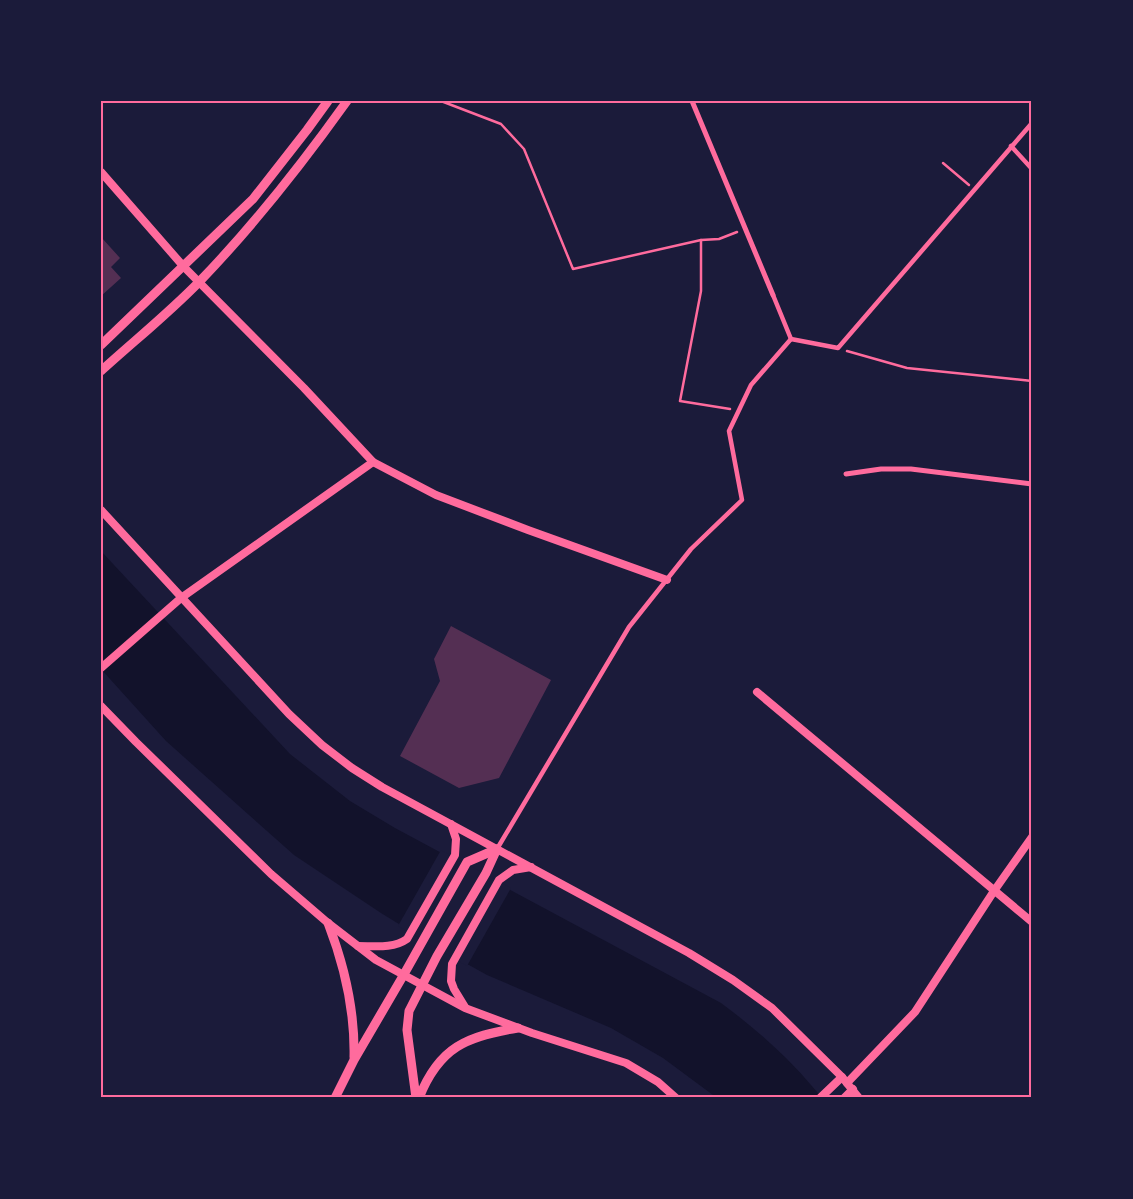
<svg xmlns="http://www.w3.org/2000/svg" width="1133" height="1199" viewBox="0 0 1133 1199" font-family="Montserrat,sans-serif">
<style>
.water{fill:#12122b}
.pier{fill:#1b1b3a}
.building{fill:#542f53}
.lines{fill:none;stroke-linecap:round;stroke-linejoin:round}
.path{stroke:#ff6b9d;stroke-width:2.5}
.pedestrian{stroke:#ff6b9d;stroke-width:4.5}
.minor{stroke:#ff6b9d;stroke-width:5}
.tertiary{stroke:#ff6b9d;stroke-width:8}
.secondary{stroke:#ff6b9d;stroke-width:9}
.neatline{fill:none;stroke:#ff6b9d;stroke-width:2}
</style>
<rect width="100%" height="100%" fill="#1b1b3a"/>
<path class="water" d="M 101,551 L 290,754 L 350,801 L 395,828 L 721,1003 C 759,1031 792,1061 822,1098 L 717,1098 L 663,1058 L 611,1028 L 487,975 L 433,945 L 381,913 L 294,855 L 166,741 L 101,669 Z"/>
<path class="pier" d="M 441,850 L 511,888 L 467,966 L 398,926 Z"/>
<g class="building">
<path d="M 101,237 L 120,258 L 111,267 L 121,278 L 101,296 Z"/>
<path d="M 451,626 L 551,680 L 499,778 L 459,788 L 400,756 L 440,681 L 434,659 Z"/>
</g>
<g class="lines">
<g class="path">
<path d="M 441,101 L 501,124 L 524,149 L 573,269 L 701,240 L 719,239 L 737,232"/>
<path d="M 943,163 L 969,185"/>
<path d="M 701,240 L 701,291 L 680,401 L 730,409"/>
<path d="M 847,351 L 907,368 L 1032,381"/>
</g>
<g class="pedestrian">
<path d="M 1011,146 L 1032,169"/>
<path d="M 773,295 L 791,339"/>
<path d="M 791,339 L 838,348 L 1032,123"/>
<path d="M 497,849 L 629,627 L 691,549 L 742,500 L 729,431 L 751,385 L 791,339"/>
</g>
<g class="minor">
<path d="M 692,101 L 773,295"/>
<path d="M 846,474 L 881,469 L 911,469 L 1032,484"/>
</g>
<g class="tertiary">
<path d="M 101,172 L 184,267 L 304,388 L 373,462 L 436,495 L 528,530 L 667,580"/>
<path d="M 101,510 L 289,714 L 322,745 L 352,768 L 382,787 L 689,953 L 733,980 L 772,1008 L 842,1077 L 859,1098"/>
<path d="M 101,668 L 181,598 L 373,462"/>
<path d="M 757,692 L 1032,922"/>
<path d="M 101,706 L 136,742 L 271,874 L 328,923 L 376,960 L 465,1008 L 532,1033 L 626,1063 L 658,1082 L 676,1098"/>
<path d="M 358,946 C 374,946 393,949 407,939 L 455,855 L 456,839 L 451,824"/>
<path d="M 465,1007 L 454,989 L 451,981 L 452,964 L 499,880 L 513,870 L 531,867"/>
<path d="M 847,1083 L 915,1012 L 994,891 L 1032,837"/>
<path d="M 820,1098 L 842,1077"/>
<path d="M 844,1098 L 853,1089"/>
</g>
<g class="secondary">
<path d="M 101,345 L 253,199 L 307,130 L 328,101"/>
<path d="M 101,371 C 134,341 169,313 200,281 C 254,225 302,164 347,101"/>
<path d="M 328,923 C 345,967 355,1010 354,1057"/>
<path d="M 335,1098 L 354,1060 L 403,976 L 467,862 L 497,849"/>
<path d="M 416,1098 L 407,1030 L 409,1011 L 437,956 L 486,873 L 497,849"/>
<path d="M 419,1098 C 439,1047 467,1036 518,1028"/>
</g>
</g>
<rect width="1133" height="1199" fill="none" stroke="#1b1b3a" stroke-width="205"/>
<rect x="102" y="102" width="928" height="994" class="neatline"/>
</svg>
